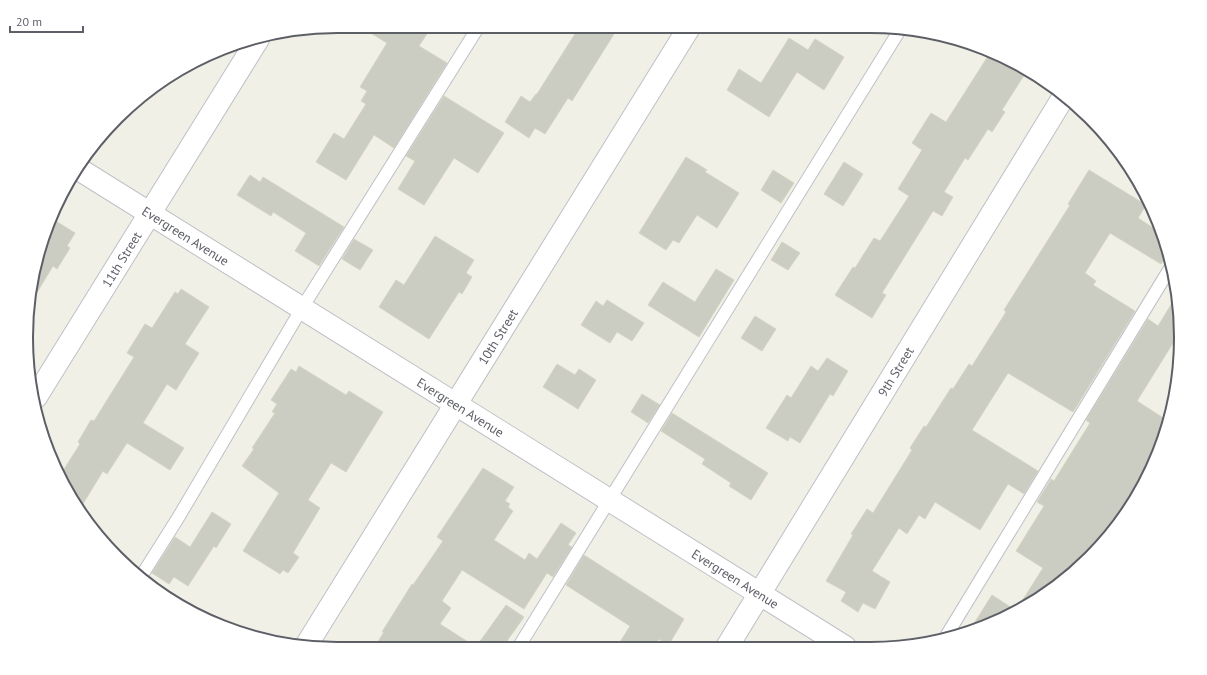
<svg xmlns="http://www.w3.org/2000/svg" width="1207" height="675" viewBox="0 0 1207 675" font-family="'PT Sans',sans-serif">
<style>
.building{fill:#cbccc2;stroke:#d6d5c3}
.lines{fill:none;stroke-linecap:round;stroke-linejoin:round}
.service-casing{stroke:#bfc0c7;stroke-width:14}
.minor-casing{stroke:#bfc0c7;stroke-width:24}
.tertiary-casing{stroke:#bfc0c7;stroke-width:24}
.service{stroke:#fff;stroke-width:12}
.minor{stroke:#fff;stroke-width:22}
.tertiary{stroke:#fff;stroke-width:22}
.labels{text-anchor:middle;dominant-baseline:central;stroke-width:3;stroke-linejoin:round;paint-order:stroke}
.street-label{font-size:13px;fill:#5d5f67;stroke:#fff}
.rim{fill:none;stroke:#5d5f67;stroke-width:2}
</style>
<rect width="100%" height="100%" fill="#f0f0e6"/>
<g class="building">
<path d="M 359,26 L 432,26 L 419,46 L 447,63 L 394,148 L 374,135 L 346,180 L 316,162 L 334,133 L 344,139 L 366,104 L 361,101 L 367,91 L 360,87 L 387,43 Z"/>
<path d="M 580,26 L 619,26 L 572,101 L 568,98 L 545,134 L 535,128 L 529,138 L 505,122 L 521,96 L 530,102 L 536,94 L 537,94 Z"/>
<path d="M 789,38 L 808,50 L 815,39 L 844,57 L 824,90 L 797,72 L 769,117 L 727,90 L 739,69 L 761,83 Z"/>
<path d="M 990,53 L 1028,69 L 1002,110 L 1005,112 L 992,132 L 988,129 L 968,160 L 965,158 L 944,192 L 953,197 L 942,216 L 933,211 L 882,293 L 886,295 L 872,318 L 835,295 L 853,267 L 855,268 L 874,238 L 880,241 L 909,196 L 898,189 L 922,150 L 912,143 L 931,113 L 946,122 Z"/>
<path d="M 444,96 L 504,133 L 478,173 L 454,158 L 424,205 L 398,189 L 415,161 L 406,156 Z"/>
<path d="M 686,157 L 707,170 L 705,172 L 739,193 L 717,228 L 697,215 L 679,243 L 673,240 L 666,250 L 639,233 Z"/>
<path d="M 844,162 L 863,174 L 843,206 L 824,194 Z"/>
<path d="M 773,170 L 794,183 L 781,203 L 761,190 Z"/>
<path d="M 1089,170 L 1146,205 L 1138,218 L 1161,233 L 1169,252 L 1161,264 L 1110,233 L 1085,273 L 1096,281 L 1093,285 L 1135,311 L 1073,412 L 1008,373 L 972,430 L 1038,471 L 1024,494 L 1008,484 L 980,530 L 935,502 L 925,519 L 919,515 L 907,534 L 899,528 L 872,571 L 890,582 L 875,609 L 863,603 L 858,612 L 841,601 L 846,592 L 826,581 L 853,535 L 851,534 L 867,509 L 873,513 L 912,450 L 910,448 L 924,426 L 926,427 L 951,388 L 953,389 L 969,364 L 972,366 L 1006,312 L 1004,310 L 1070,205 L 1068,204 Z"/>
<path d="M 250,175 L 260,182 L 263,177 L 344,227 L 319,266 L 295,251 L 306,233 L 273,212 L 271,216 L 237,195 Z"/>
<path d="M 54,220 L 75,233 L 67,246 L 70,248 L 57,269 L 53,266 L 33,299 L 37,257 Z"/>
<path d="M 435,236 L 474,260 L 466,273 L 472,277 L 462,294 L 459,292 L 429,339 L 379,307 L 396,280 L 404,285 Z"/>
<path d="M 354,239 L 373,250 L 360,270 L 342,259 Z"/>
<path d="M 782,242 L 800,253 L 788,270 L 771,260 Z"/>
<path d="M 716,269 L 734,280 L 699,337 L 648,305 L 663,282 L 695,302 Z"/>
<path d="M 181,289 L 209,307 L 185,344 L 199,353 L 176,390 L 167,384 L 143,423 L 184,448 L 170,470 L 127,443 L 107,474 L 103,471 L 81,507 L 61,474 L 80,444 L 78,442 L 91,420 L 94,421 L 134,357 L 127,353 L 145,324 L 152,328 L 175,292 L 178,294 Z"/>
<path d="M 1177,295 L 1180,317 L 1179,347 L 1173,343 L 1137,401 L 1168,421 L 1164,438 L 1139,493 L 1090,558 L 1042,597 L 1017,609 L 1043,568 L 1016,551 L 1044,506 L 1037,502 L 1051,479 L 1054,481 L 1090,423 L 1086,420 L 1148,319 L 1158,326 Z"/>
<path d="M 607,300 L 644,323 L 632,341 L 617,332 L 610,343 L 581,325 L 596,301 L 603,306 Z"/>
<path d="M 755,316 L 776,329 L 762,351 L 741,338 Z"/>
<path d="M 827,358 L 848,371 L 833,396 L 830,394 L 800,443 L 790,437 L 788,441 L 766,428 L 787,395 L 791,398 L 811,366 L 818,371 Z"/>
<path d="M 557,364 L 575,375 L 579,369 L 596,380 L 578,409 L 543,387 Z"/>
<path d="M 299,366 L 346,395 L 349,391 L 383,412 L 346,472 L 331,463 L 308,500 L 320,508 L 293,553 L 299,557 L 288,573 L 283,570 L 280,574 L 243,551 L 279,493 L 242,466 L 254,449 L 252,448 L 275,413 L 272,412 L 277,404 L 271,400 L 291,369 L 296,372 Z"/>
<path d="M 642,394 L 660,405 L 648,423 L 631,412 Z"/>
<path d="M 672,413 L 768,473 L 751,500 L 729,486 L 731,483 L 702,464 L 705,459 L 661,431 Z"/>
<path d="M 483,468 L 514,487 L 505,501 L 510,504 L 508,507 L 513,511 L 494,540 L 525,560 L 529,553 L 537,559 L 561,523 L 576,533 L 568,545 L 572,547 L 553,577 L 547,573 L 524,609 L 462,570 L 442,601 L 451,608 L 440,624 L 476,647 L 506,605 L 524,617 L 502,648 L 374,648 L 384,632 L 382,632 L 412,584 L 413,585 L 443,541 L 437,537 Z"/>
<path d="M 212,512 L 231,524 L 216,548 L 214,546 L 188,586 L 174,577 L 169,584 L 152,573 L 175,537 L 190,547 Z"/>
<path d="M 584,555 L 684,619 L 668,646 L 659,639 L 654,647 L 617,647 L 630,626 L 566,585 Z"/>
<path d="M 992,595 L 1015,610 L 968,633 Z"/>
</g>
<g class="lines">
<defs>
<g id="service">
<path d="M 142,575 L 178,518 L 302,308 L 479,26"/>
<path d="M 945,638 L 1172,265"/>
<path d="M 518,648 L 901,28"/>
</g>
<g id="minor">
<path id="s1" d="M 77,168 L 845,647"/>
<path id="s2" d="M 36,397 L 258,39"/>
<path id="s3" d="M 306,646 L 690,26"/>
</g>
<g id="tertiary">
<path id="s4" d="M 727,647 L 1064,96"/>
</g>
</defs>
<use href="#service" class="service-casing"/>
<use href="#minor" class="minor-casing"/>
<use href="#tertiary" class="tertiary-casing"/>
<use href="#service" class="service"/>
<use href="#minor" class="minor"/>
<use href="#tertiary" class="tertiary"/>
</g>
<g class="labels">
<g class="street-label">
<text stroke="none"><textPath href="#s1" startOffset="128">Evergreen Avenue</textPath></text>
<text stroke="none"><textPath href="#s2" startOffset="162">11th Street</textPath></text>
<text stroke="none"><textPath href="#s3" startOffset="364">10th Street</textPath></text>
<text stroke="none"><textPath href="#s4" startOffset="323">9th Street</textPath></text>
<text stroke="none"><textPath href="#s1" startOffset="452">Evergreen Avenue</textPath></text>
<text stroke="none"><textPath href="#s1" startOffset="776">Evergreen Avenue</textPath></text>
</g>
</g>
<path d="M0 0H1207V675H0ZM337 33H870A304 304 0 0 1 1174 337V338A304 304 0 0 1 870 642H337A304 304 0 0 1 33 338V337A304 304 0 0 1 337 33Z" fill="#fff" fill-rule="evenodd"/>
<path class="rim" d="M337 33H870A304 304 0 0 1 1174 337V338A304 304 0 0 1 870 642H337A304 304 0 0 1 33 338V337A304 304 0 0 1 337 33Z"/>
<path d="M10 26v6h73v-6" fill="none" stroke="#5d5f67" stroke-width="2"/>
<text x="16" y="26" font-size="12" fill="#5d5f67" stroke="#ffffff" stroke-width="3" paint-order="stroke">20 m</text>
</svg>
